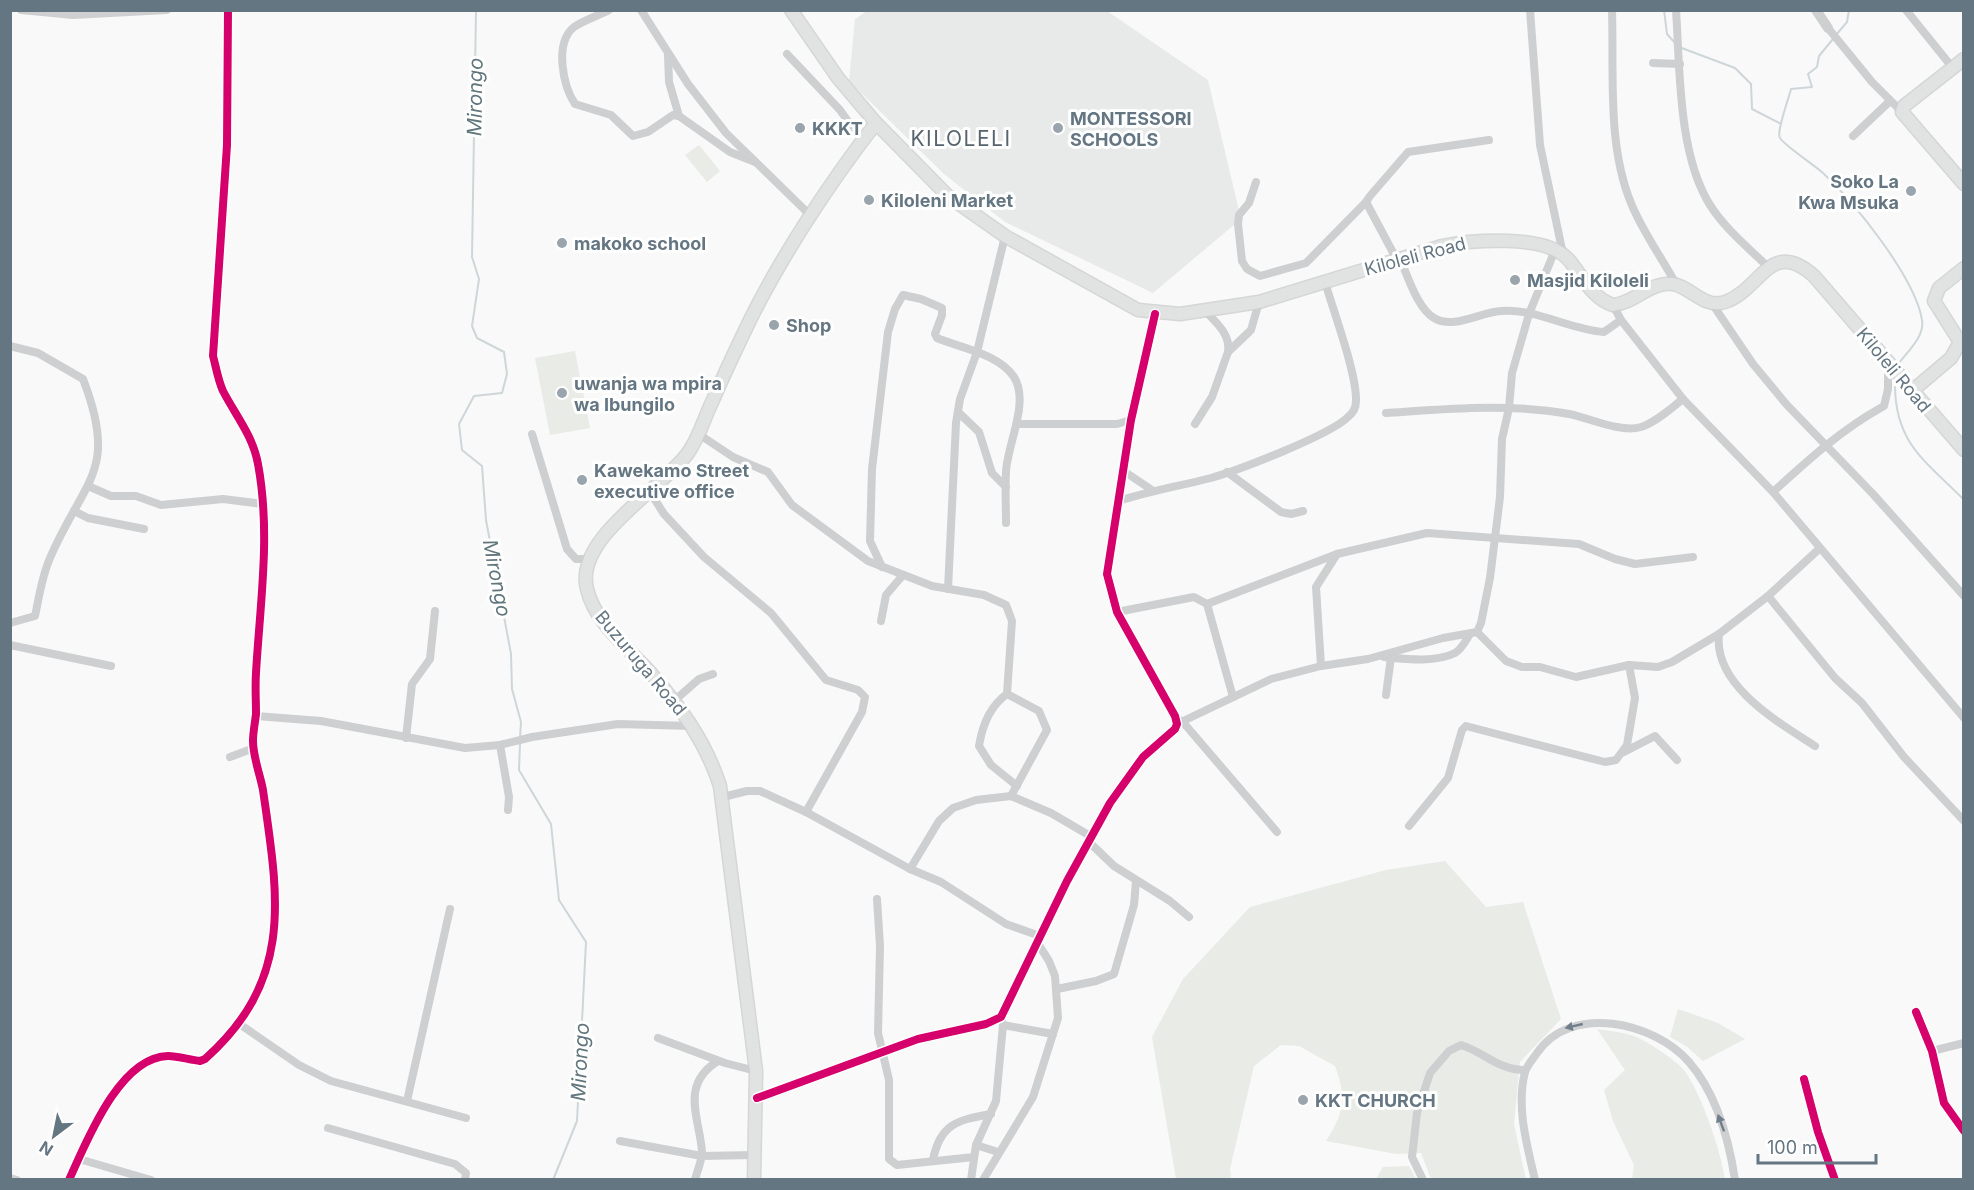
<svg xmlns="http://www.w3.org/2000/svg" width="1974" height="1190" viewBox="0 0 1974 1190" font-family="Inter,sans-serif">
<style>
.built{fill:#e8e9e9}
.green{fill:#e8ebe6}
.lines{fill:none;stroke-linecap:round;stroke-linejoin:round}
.stream{stroke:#ced6d9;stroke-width:2}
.secondary-casing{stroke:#d5d6d7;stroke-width:15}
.minor{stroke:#cecfd0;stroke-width:8}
.tertiary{stroke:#cecfd0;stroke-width:10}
.secondary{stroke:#e1e2e2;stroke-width:12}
.cycleway-casing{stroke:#fff;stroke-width:11}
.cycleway{stroke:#d6006c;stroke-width:8}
.oneway{fill:#707f8b}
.poi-dot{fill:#99a4ac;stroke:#fff;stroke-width:2}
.labels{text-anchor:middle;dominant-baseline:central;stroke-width:6;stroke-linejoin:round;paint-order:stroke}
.poi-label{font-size:18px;font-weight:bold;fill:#657683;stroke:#fff;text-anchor:start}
.street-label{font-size:18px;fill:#657683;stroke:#fff}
.water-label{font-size:20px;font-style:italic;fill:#60757c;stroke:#fff}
.quarter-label{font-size:21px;letter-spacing:1.5px;fill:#57646e;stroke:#fff}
</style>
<rect width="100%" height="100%" fill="#f9f9f9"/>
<path class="built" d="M 867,11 L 1107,11 L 1208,80 L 1241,219 L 1153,293 L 1005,222 L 944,174 L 849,81 L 855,19 Z"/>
<g class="green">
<path d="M 699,145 L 720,171 L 707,182 L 685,155 Z"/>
<path d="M 575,351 L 590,428 L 550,435 L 535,358 Z"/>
<path d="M 1445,861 L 1486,907 L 1523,902 L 1561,1019 L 1520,1062 L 1514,1124 L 1526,1180 L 1431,1179 L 1421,1153 L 1396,1154 L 1326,1141 C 1344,1113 1347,1098 1335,1066 L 1299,1046 L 1281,1045 L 1254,1066 L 1230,1169 L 1231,1179 L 1176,1179 L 1152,1037 L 1183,979 L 1250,907 L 1386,870 Z"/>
<path d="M 1678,1009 L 1718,1023 L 1745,1039 L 1703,1061 L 1686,1046 L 1670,1037 Z"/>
<path d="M 1597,1029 C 1609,1031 1623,1032 1634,1036 C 1650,1043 1668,1055 1681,1067 C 1699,1085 1722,1154 1725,1179 L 1632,1179 L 1634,1165 L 1613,1121 L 1604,1090 L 1625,1070 Z"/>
<path d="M 1409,1166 L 1416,1179 L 1376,1179 L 1383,1167 Z"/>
</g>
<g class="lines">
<g class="stream">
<path d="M 476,10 L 472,257 L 479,279 L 472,326 L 477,338 L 504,352 L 507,374 L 502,393 L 474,396 L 459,424 L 462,450 L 482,466 L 486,520 L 511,654 L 512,689 L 521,722 L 520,738"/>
<path d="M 1664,10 L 1667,34 L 1675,43"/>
<path d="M 1836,35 L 1847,22 L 1849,10"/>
<path d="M 1833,39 L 1819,56 L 1817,67 L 1808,74 L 1812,87 L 1791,89 C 1789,98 1776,132 1780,138 C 1785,146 1813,164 1823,173 C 1854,202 1915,277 1922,320 C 1925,336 1908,351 1899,363"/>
<path d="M 1679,47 L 1735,68 L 1751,84 L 1752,109 L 1781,124"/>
<path d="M 1895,387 C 1896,445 1927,462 1964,500"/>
<path d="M 520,744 L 519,770 L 551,824 L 559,900 L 586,942 L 577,1121 L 553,1180"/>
</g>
<defs>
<g id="secondary">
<path d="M 791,10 L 838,78 L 876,123 L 948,196 L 1005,236 L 1138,310 L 1180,314 L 1259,302 L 1442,246 C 1472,240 1545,234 1568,259 C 1582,275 1591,298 1613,305 C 1635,303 1651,281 1673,284 C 1691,287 1704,309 1725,302 C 1762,289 1770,237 1814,276 L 1964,450"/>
<path d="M 1964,59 L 1904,106 L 1902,112 L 1964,184"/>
<path d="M 1912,391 L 1951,358 L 1960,342 L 1934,301 L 1939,288 L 1964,268"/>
<path d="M 754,1180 L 756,1071 L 720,786 C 706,742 680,706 649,671 C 627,647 595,623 587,589 C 574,538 661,490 688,453 C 700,436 704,418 713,400 C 725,372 738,345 751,318 C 784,252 831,181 876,123"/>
</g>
</defs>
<use href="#secondary" class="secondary-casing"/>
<g class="minor">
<path d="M 21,10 L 73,15 L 167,10"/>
<path d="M 609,10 C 598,16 584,20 574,27 C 554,43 563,86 575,104 L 611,115 L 633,136 L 648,132 L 673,115 L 679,116 L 730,152 L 755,162"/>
<path d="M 641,10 L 688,84 L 726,133 L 812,217"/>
<path d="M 1530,10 L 1540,145 L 1563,254"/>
<path d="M 1612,10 C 1614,73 1607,145 1631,203 C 1642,231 1662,258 1676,284"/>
<path d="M 1676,10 C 1680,69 1678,154 1710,205 C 1725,229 1750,249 1770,269"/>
<path d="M 1906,10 L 1952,67"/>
<path d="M 1828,28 L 1872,82 L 1902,112"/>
<path d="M 787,54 L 840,110 L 862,141"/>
<path d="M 668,55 L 669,82 L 679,116"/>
<path d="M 1653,63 L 1680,64"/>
<path d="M 1853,136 L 1890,101"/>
<path d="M 1256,182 L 1249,203 L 1239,215 L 1238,224 L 1242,261 L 1247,269 L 1260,276 L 1306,263 L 1366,202"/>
<path d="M 1400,259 C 1408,276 1417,308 1434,318 C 1454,330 1480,312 1501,311 C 1536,308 1570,330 1604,332 L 1621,320"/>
<path d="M 1397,260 L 1366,202 L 1370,196 L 1408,152 L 1489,140"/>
<path d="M 1711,302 L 1753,364 L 1787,405 L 1873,494 L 1964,596"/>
<path d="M 1613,305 L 1621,320 L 1683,399 L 1773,492 L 1964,718"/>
<path d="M 1205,311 C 1216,322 1231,335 1228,352"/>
<path d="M 10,346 L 38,353 L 83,379 C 119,472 84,479 50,558 C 42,576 39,597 35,616 L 10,623"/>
<path d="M 958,412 L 979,432 L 992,473 L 1006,487"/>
<path d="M 1386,413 C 1447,409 1508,403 1569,414 C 1590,418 1620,433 1641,427 C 1656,422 1670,409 1683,399"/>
<path d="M 1017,424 L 1117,424 L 1131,420"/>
<path d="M 1195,424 L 1212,397 L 1228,352 L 1251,330 L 1259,302"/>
<path d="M 532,434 L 567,549 L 576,559 L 589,559"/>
<path d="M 700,435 L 733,457 L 768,472 L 792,505 L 868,561 L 932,586 L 984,595 L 1006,605 L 1012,621 L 1007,694 L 1039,711 L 1047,730 L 1011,796"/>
<path d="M 1125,472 L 1152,490"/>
<path d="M 1227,472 L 1281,512 L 1291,514 L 1303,511"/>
<path d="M 88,486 L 111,496 L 136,496 L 161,505 L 223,499 L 263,504"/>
<path d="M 650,492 L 664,514 L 704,557 L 771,613 L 826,680 L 858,690 L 865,697 L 862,712 L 806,812"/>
<path d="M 1773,492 C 1808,460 1842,429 1884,406 L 1888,389 L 1888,361"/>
<path d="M 1119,501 C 1149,491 1180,486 1211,478 C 1239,470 1330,435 1348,417 C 1353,413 1356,407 1356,401 C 1357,374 1333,310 1325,282"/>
<path d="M 74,511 L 88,518 L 144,529"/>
<path d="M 882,567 L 870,541 L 872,469 L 888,332 L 895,309 L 903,295 L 921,299 L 942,308 L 942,315 L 935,334 L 937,338 C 961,348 999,354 1014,377 C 1030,402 1007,445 1006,472 C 1005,489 1006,506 1006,523"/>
<path d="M 948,589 L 956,423 L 960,399 L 977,352 L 1005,236"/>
<path d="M 1768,596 L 1835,678 L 1862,703 L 1904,757 L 1964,821"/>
<path d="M 1207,604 L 1337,554 L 1427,533 L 1579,544 L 1615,559 L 1635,564 L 1693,557"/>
<path d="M 1117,612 L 1194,597 L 1207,604 L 1233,697"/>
<path d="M 881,621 L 886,595 L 903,575"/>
<path d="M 1477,632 L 1506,661 L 1522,667 L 1540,667 L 1576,677 L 1629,665 L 1658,667 L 1672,662 L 1719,634 L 1768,596 L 1819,549"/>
<path d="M 1719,634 C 1713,685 1778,722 1815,746"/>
<path d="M 10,645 L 111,666"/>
<path d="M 1384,657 C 1405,659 1435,663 1455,653 C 1462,649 1466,640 1470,634"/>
<path d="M 1321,666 L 1316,587 L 1337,554"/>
<path d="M 1007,694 C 990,706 982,727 979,746 L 991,765 L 1017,786"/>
<path d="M 1386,695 L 1391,657"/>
<path d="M 674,701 L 699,679 L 713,674"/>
<path d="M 256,716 L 321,721 L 465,748 L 500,745 L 532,737 L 618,724 L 692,726"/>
<path d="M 1182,721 L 1277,832"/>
<path d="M 1177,724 L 1271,679 L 1321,666 L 1368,659 L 1443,638 L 1477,632 L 1481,623 L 1490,578 L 1500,497 L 1502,439 L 1509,408 L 1512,373 L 1529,314 L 1555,250"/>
<path d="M 406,738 L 412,684 L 430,659 L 435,611"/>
<path d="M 500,745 L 509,797 L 508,810"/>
<path d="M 1624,752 L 1655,736 L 1677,760"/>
<path d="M 230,757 L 254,748"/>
<path d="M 723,797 L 747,791 L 760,791 L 806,812 L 910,869 L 941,882 L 1006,924 L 1040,936"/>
<path d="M 1409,826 L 1448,778 L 1462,730 L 1466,726 L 1605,762 L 1616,760 L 1627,745 L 1635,698 L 1629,665"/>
<path d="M 1089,842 L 1114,866 L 1170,901 L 1189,917"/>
<path d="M 910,869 L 939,821 L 953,808 L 976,800 L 1011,796 L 1051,813 L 1092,837"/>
<path d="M 877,899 L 880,946 L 878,1033 L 889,1080 L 889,1159 L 897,1165 L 974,1157"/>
<path d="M 1057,989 L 1096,981 L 1114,974 L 1134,905 L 1136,881"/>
<path d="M 1916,1012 L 1932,1051 L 1944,1103 L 1964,1131"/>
<path d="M 238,1023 L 299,1065 L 331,1081 L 466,1118"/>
<path d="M 1003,1025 L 1053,1034"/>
<path d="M 658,1038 L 725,1063 L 756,1071"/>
<path d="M 1932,1051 L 1964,1043"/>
<path d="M 1804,1079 L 1818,1132 L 1835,1180"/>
<path d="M 757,1098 L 918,1039 L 986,1024 L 1001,1017 L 1067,881 L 1110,803 L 1143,757 L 1175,729 L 1177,724 L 1175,716 L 1117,612 L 1107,574 L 1131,420 L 1155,314"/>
<path d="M 407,1101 L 450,909"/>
<path d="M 328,1128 L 455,1164 L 466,1173 L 465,1180"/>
<path d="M 620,1141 L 702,1156 L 754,1155"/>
<path d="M 976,1145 L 998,1152"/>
<path d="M 79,1159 L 151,1180"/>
<path d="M 933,1160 C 940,1123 959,1120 991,1114"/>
<path d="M 10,1178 L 17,1180"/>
<path d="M 69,1180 C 86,1143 119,1057 168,1056 C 178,1056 190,1060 200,1061 L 205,1059 C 295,979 278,896 263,790 C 260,774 253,757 253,741 C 253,732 255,723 256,714 C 256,700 255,686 256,673 C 260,603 271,534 258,464 C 253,436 236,416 223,391 C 218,380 216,367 213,356 L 227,145 L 228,10"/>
<path d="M 695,1180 C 697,1171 702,1161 702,1152 C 700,1119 679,1085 718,1061"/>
<path d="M 971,1180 L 976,1145 L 996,1101 L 1003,1025 L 1001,1017"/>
<path d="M 983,1180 L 1033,1097 L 1058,1018 L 1055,976 L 1049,961 L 1037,942"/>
<path d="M 1423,1180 L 1412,1157 L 1417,1113 L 1430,1073 L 1449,1051 L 1461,1045 C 1484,1052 1498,1070 1525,1070"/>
<path d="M 1535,1180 C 1527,1145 1516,1107 1525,1072 C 1527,1065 1534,1058 1537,1053 C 1571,1003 1654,1022 1689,1062 C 1716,1093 1729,1140 1735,1180"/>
</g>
<path class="tertiary" d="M 1816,10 L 1828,28"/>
<use href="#secondary" class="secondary"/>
<defs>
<g id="cycleway">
<path d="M 1916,1012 L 1932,1051 L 1944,1103 L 1964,1131"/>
<path d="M 1804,1079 L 1818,1132 L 1835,1180"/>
<path d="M 757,1098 L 918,1039 L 986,1024 L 1001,1017 L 1067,881 L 1110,803 L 1143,757 L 1175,729 L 1177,724 L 1175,716 L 1117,612 L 1107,574 L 1131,420 L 1155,314"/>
<path d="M 69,1180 C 86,1143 119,1057 168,1056 C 178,1056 190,1060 200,1061 L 205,1059 C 295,979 278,896 263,790 C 260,774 253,757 253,741 C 253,732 255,723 256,714 C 256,700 255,686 256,673 C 260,603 271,534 258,464 C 253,436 236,416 223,391 C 218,380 216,367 213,356 L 227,145 L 228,10"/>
</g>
</defs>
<use href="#cycleway" class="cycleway-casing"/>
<use href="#cycleway" class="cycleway"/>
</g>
<defs><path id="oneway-solid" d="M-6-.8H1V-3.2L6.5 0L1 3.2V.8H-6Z" transform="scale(1.5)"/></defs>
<g class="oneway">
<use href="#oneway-solid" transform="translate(1574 1026) rotate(167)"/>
<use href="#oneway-solid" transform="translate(1721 1123) rotate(-110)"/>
</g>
<g class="poi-dot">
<circle cx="800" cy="128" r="6"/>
<circle cx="1058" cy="128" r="6"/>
<circle cx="1911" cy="191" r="6"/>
<circle cx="869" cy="200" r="6"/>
<circle cx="562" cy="243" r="6"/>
<circle cx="1515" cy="280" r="6"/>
<circle cx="774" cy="325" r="6"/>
<circle cx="562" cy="393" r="6"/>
<circle cx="582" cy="480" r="6"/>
<circle cx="1303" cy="1100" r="6"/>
</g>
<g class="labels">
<g class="poi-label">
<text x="1070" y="118">MONTESSORI<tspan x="1070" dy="21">SCHOOLS</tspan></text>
<text x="812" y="128">KKKT</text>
<text x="1899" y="181" text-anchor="end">Soko La<tspan x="1899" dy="21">Kwa Msuka</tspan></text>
<text x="881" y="200">Kiloleni Market</text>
<text x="574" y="243">makoko school</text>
<text x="1527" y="280">Masjid Kiloleli</text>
<text x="786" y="325">Shop</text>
<text x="574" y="383">uwanja wa mpira<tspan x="574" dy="21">wa Ibungilo</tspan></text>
<text x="594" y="470">Kawekamo Street<tspan x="594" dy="21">executive office</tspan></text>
<text x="1315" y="1100">KKT CHURCH</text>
</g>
<g class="street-label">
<text transform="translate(1415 256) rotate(-15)">Kiloleli Road</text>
<text transform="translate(1894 370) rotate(50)">Kiloleli Road</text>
<text transform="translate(641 663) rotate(50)">Buzuruga Road</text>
</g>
<g class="water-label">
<text transform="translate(475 97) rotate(-89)">Mirongo</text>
<text transform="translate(497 578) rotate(79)">Mirongo</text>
<text transform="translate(580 1062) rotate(-87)">Mirongo</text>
</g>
<g class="quarter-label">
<text x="961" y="138">KILOLELI</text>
</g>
</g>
<rect width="1974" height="1190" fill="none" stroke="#657683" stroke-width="24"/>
<g transform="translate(54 1136) rotate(212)" stroke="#ffffff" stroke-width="4.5" paint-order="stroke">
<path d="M0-4.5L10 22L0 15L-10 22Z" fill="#657683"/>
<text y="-9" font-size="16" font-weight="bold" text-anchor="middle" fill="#657683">N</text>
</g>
<path d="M1758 1154v9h118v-9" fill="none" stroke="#657683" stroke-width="3"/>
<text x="1767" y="1154" font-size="18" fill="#657683" stroke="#ffffff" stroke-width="4.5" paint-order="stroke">100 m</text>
</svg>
